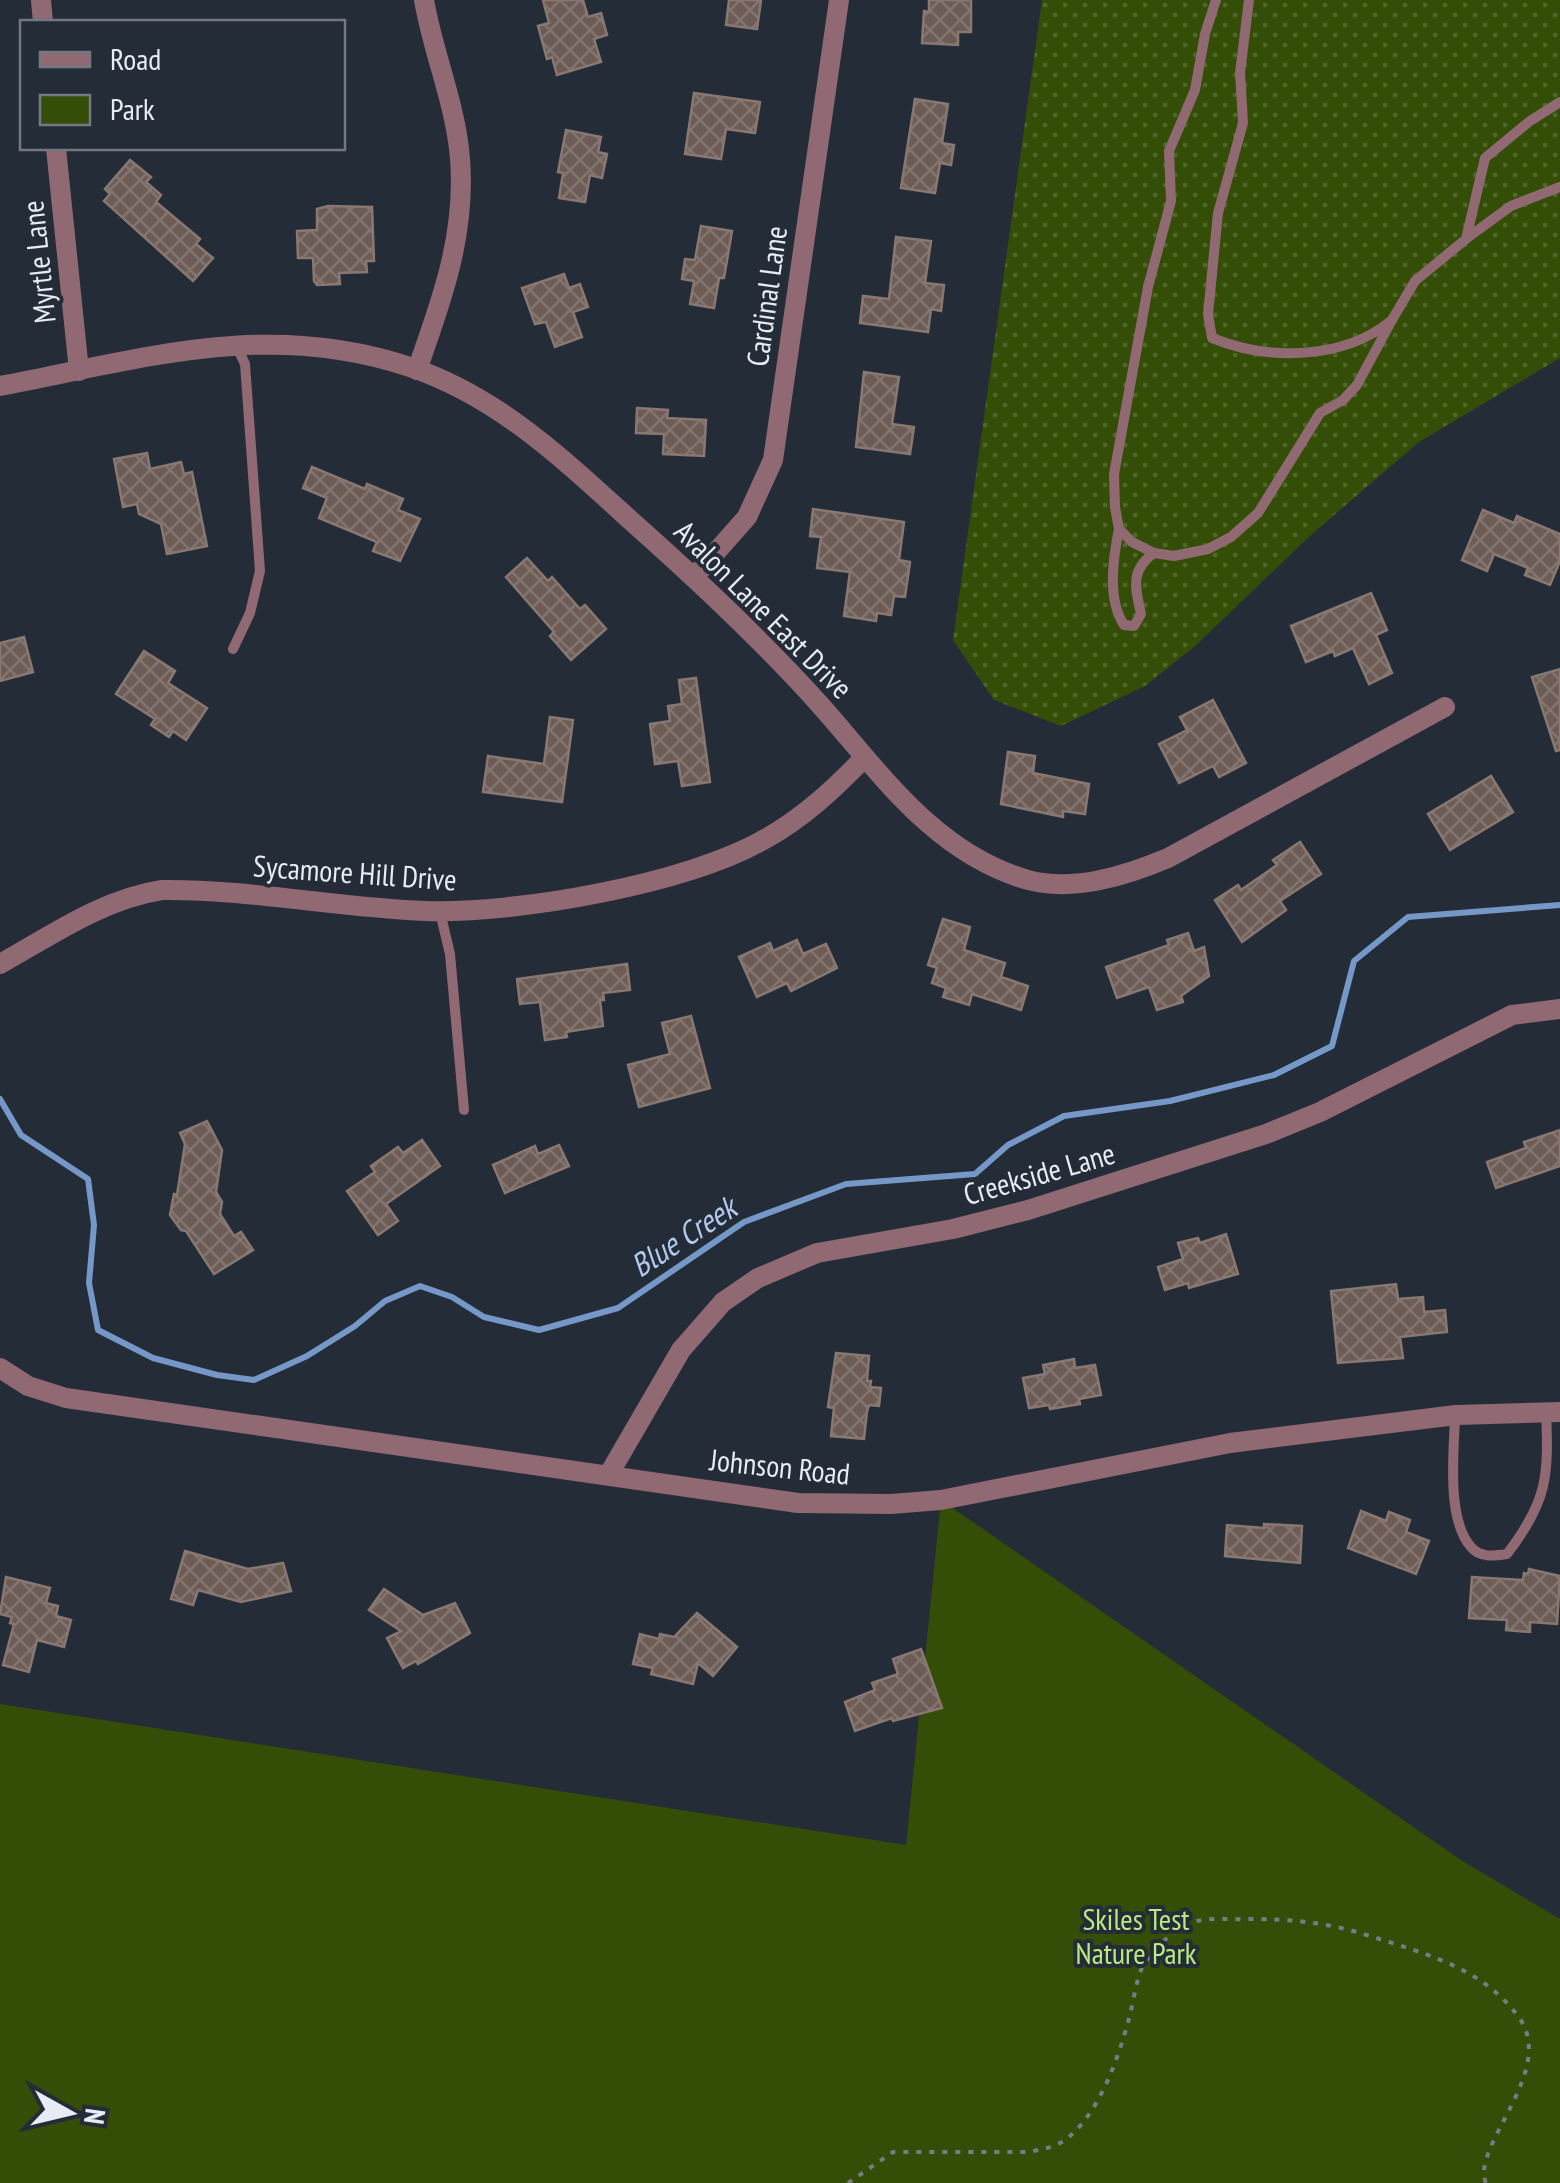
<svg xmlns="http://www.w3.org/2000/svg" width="1560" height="2183" viewBox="0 0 1560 2183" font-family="'PT Sans Narrow',sans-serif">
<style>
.grass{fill:url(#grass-dots)}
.park{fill:#344e08}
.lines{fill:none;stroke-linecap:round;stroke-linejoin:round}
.stream{stroke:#7698c8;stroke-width:6}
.building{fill:url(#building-cross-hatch);stroke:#897871;stroke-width:2.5}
.path{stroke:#767d87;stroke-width:4;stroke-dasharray:5 8;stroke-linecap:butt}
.service{stroke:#906972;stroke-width:10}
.minor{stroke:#906972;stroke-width:20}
.labels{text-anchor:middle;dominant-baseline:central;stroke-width:8;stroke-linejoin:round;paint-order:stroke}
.street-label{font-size:30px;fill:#e7ecf4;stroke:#242c37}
.park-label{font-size:30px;fill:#b9e980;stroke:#242c37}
.water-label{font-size:32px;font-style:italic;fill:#b1caee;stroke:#242c37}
</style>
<defs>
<pattern id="grass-dots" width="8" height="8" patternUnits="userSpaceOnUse" patternTransform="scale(2.5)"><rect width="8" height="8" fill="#344e08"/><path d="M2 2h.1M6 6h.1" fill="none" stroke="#51682d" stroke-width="1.8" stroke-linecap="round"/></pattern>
<pattern id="building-cross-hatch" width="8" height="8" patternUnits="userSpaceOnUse" patternTransform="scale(2.5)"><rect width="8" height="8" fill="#6d5c56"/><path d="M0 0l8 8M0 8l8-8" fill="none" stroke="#82746f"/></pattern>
</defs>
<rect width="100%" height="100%" fill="#242c37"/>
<path class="grass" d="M 1042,0 L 1560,0 L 1560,358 L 1419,442 L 1312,534 L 1194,647 L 1145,686 L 1061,726 L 994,700 L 953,640 Z"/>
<path class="park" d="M 941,1500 L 1461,1860 L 1560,1919 L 1560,2183 L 0,2183 L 0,1704 L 906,1845 Z"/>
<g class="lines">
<path class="stream" d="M 0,1099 L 21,1135 L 88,1179 L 94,1225 L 89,1283 L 98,1330 L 153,1358 L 217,1375 L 254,1380 L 307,1356 L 355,1326 L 385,1301 L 420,1286 L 452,1297 L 484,1317 L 539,1330 L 618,1308 L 744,1222 L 846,1184 L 975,1174 L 1008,1145 L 1064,1116 L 1170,1101 L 1274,1075 L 1332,1046 L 1354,961 L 1408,917 L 1560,905"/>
</g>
<g class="building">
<path d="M 543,0 L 583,0 L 588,17 L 601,13 L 607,35 L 594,39 L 601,62 L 557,75 L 552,57 L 547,59 L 538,26 L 549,23 Z"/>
<path d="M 729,0 L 761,0 L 757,29 L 726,25 Z"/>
<path d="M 929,0 L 971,0 L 971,32 L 958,32 L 958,45 L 922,43 L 924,11 L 929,12 Z"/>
<path d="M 694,93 L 760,102 L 755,133 L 726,129 L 721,159 L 685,154 Z"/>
<path d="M 915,99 L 948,104 L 942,143 L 954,145 L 951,165 L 940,163 L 935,193 L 901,188 Z"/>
<path d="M 566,130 L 601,137 L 598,152 L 607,154 L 602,178 L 590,175 L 585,202 L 559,198 L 563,173 L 558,172 Z"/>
<path d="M 130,160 L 151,177 L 146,182 L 161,195 L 156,202 L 200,239 L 196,244 L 213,258 L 193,281 L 104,201 L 110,194 L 105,189 Z"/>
<path d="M 328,206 L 372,207 L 374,261 L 366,261 L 367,272 L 339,273 L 340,284 L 317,285 L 314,281 L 313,258 L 298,258 L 297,231 L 317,230 L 317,209 Z"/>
<path d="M 701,226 L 732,231 L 724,278 L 719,278 L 714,308 L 690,304 L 694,281 L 682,279 L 685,259 L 695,260 Z"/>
<path d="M 896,237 L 931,241 L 925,283 L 944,285 L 941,311 L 931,309 L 928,332 L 860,323 L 863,296 L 889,299 Z"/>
<path d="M 564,274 L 569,288 L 580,284 L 588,307 L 573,312 L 582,337 L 555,347 L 546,322 L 535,324 L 522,288 Z"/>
<path d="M 864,372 L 899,377 L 892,424 L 914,427 L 910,454 L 856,447 Z"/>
<path d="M 637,408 L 668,410 L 667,418 L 706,420 L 704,456 L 663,454 L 664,434 L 636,433 Z"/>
<path d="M 147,453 L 150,469 L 181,462 L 184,474 L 192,472 L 207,546 L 167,554 L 161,524 L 139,514 L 137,504 L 123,507 L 114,459 Z"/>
<path d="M 312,467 L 365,489 L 367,484 L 403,499 L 398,510 L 420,519 L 400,561 L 373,551 L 377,542 L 319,518 L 327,498 L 303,488 Z"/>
<path d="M 813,509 L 904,522 L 899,560 L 910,562 L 905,597 L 894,596 L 891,615 L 877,613 L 876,621 L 844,616 L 850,572 L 817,568 L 821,537 L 810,536 Z"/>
<path d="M 1483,510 L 1514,523 L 1517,516 L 1560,534 L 1560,561 L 1550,585 L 1525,575 L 1528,568 L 1494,554 L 1487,571 L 1462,560 Z"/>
<path d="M 527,558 L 548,581 L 552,577 L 580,609 L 585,605 L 606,629 L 571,660 L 550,636 L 554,632 L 506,577 Z"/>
<path d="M 1371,593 L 1387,630 L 1376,635 L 1392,673 L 1369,684 L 1353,648 L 1335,656 L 1333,651 L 1306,662 L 1291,626 Z"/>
<path d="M 24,637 L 33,672 L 0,681 L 0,643 Z"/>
<path d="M 144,651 L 175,671 L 168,683 L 207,708 L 186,740 L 173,731 L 169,737 L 151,725 L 155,719 L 116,694 Z"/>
<path d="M 1560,669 L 1560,750 L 1556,751 L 1532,677 Z"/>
<path d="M 696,678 L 710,782 L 682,786 L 678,761 L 655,764 L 650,724 L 670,721 L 668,706 L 682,704 L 679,680 Z"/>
<path d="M 1213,700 L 1246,763 L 1219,777 L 1213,766 L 1179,783 L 1159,744 L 1187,730 L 1180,717 Z"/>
<path d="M 550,717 L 573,720 L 562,802 L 483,792 L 488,756 L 544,764 Z"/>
<path d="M 1008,752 L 1035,756 L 1033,773 L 1089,784 L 1085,814 L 1063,811 L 1063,817 L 1001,804 Z"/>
<path d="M 1491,776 L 1513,812 L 1450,850 L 1428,814 Z"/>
<path d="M 1300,842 L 1321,874 L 1280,901 L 1286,910 L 1242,942 L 1215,900 L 1238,885 L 1241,890 L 1277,865 L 1273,860 Z"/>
<path d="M 943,919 L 970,927 L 964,950 L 1005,963 L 1001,977 L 1028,986 L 1021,1010 L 972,994 L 969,1005 L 943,997 L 946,988 L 932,983 L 937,968 L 928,965 Z"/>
<path d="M 1188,933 L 1194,951 L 1204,947 L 1209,976 L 1181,996 L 1183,1002 L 1157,1010 L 1149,987 L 1117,998 L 1106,967 L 1169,945 L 1167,940 Z"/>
<path d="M 797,940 L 803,954 L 826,944 L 837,968 L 791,991 L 787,983 L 757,997 L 739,957 L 770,943 L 773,951 Z"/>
<path d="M 627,964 L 630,990 L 603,993 L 604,1000 L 600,1000 L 603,1026 L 566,1032 L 567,1037 L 545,1040 L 540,1002 L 520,1004 L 517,979 Z"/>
<path d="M 691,1016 L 710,1088 L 639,1107 L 628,1065 L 670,1054 L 662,1023 Z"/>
<path d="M 207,1121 L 222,1150 L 216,1192 L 222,1202 L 220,1214 L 234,1236 L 241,1232 L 253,1250 L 214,1274 L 186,1231 L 181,1230 L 170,1215 L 174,1194 L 177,1195 L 185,1144 L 180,1133 Z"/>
<path d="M 1560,1130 L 1560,1166 L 1496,1188 L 1487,1162 L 1526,1148 L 1524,1142 Z"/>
<path d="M 422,1140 L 440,1166 L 386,1204 L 398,1221 L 378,1235 L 347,1191 L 375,1172 L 371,1166 L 398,1147 L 403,1153 Z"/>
<path d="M 559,1145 L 569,1166 L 505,1193 L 493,1165 L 535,1146 L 538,1154 Z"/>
<path d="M 1226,1234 L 1238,1274 L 1189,1288 L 1188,1283 L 1165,1290 L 1158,1267 L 1183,1259 L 1178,1243 L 1198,1238 L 1200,1243 Z"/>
<path d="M 1396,1284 L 1398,1299 L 1423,1297 L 1424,1312 L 1445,1310 L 1447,1332 L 1400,1337 L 1403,1358 L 1338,1363 L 1331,1291 Z"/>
<path d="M 836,1353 L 869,1356 L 867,1381 L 871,1381 L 870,1387 L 881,1388 L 879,1406 L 869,1405 L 867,1411 L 864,1439 L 831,1436 L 834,1408 L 828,1407 Z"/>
<path d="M 1074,1359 L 1075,1368 L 1095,1365 L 1101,1395 L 1079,1399 L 1080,1404 L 1050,1409 L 1049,1405 L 1029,1408 L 1023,1378 L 1045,1374 L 1043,1365 Z"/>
<path d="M 1361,1511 L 1386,1521 L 1389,1512 L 1410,1520 L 1406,1532 L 1429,1541 L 1416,1574 L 1348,1548 Z"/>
<path d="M 1264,1524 L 1302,1526 L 1300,1563 L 1225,1556 L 1227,1525 L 1264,1528 Z"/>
<path d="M 185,1551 L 248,1569 L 283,1563 L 291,1591 L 241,1602 L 198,1590 L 193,1605 L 171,1599 Z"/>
<path d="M 1529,1569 L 1560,1576 L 1557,1624 L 1530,1622 L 1530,1632 L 1506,1630 L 1507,1620 L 1469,1618 L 1472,1577 L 1523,1580 L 1524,1573 L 1528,1574 Z"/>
<path d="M 6,1577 L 50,1588 L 46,1603 L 58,1606 L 56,1616 L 71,1620 L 64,1647 L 37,1640 L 29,1672 L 3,1665 L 14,1624 L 10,1623 L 12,1617 L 0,1614 Z"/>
<path d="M 384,1589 L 423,1615 L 455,1603 L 470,1633 L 418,1664 L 416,1661 L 403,1668 L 387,1638 L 401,1631 L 369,1610 Z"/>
<path d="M 697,1613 L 737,1647 L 713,1676 L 698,1663 L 693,1684 L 651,1674 L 653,1668 L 633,1664 L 640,1634 L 659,1639 L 660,1634 L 674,1637 Z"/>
<path d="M 921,1649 L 942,1708 L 893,1721 L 892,1718 L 855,1731 L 845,1702 L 875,1690 L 872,1683 L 898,1674 L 893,1659 Z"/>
</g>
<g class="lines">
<path class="path" d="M 848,2183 L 893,2152 L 1028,2152 C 1043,2149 1058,2147 1070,2136 C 1100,2110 1118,2059 1128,2022 C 1133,2005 1135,1986 1141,1970 C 1151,1949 1175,1928 1197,1921 C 1213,1917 1234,1920 1250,1919 C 1293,1919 1330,1923 1370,1936 C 1426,1954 1484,1968 1520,2019 C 1556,2072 1470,2147 1486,2183"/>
<g class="service">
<path d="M 1216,0 L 1205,34 L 1195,90 L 1169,151 L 1171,201 L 1148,287 L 1114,474 L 1115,507 L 1119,529 L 1132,542 L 1154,553 L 1174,556 L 1208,549 L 1231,537 L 1258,513 L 1320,413 L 1343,400 L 1357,385 L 1392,320 C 1344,360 1268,361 1212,338 L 1208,314 L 1218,213 L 1243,123 L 1240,73 L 1249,0"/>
<path d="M 1467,238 L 1511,206 L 1560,187"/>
<path d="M 1392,320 L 1415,281 L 1466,239 L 1485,158 L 1530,121 L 1560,102"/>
<path d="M 1119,529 C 1113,558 1107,599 1124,625 L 1134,626 L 1141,614 C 1135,587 1130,570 1154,553"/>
<path d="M 233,649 L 250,613 L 260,571 L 245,364 L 236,345"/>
<path d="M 440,912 L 450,954 L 464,1110"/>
<path d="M 1455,1416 C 1454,1451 1446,1519 1471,1547 C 1480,1558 1494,1556 1507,1554 C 1547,1502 1549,1477 1546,1412"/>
</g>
<g class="minor">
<path d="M 41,0 L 43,22"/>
<path d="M 56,148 L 79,371"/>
<path d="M 417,370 C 442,300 466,234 460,159 C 456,105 433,53 424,0"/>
<path d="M 0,386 C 142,359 268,319 410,367 C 502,398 568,464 638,527 C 702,584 765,643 822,707 C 882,775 936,854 1028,880 C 1074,892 1125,876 1168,858 L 1445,707"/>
<path d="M 694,577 L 747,517 L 773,460 L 839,0"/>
<path d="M 0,964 C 52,935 103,899 162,890 C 250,889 338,908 426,911 C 516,914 687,884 765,839 C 803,818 834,789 864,758"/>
<path d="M 0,1368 L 28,1386 L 66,1398 L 798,1503 L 891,1504 L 941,1500 L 1230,1443 L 1456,1415 L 1560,1412"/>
<path d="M 609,1474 L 681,1350 L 723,1302 L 758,1278 L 817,1253 L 953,1229 L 1028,1210 L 1266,1134 L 1320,1112 L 1512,1015 L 1560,1009"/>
</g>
</g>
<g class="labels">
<g class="street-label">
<text transform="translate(38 262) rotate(-96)">Myrtle Lane</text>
<text transform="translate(766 296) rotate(-82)">Cardinal Lane</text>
<text transform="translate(764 609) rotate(45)">Avalon Lane East Drive</text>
<text transform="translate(355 872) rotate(4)">Sycamore Hill Drive</text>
<text transform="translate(1039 1173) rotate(-16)">Creekside Lane</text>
<text transform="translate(780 1466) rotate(6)">Johnson Road</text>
</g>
<g class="park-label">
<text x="1136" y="1918">Skiles Test<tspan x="1136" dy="34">Nature Park</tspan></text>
</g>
<g class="water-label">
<text transform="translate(683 1236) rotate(-33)">Blue Creek</text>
</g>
</g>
<rect x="20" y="20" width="325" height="130" fill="#242c37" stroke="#727983" stroke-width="2.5"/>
<rect x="40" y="52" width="50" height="15" fill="#906972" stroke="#727983" stroke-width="2.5"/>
<text x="110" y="70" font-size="30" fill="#e7ecf4">Road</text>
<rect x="40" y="95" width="50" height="30" fill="#344e08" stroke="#727983" stroke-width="2.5"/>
<text x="110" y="120" font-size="30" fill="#e7ecf4">Park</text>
<g transform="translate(70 2113) rotate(98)" stroke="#242c37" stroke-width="8" paint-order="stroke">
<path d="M0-8L18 38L0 25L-18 38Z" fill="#e7ecf4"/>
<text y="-15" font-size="28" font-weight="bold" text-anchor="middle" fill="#e7ecf4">N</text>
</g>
</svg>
